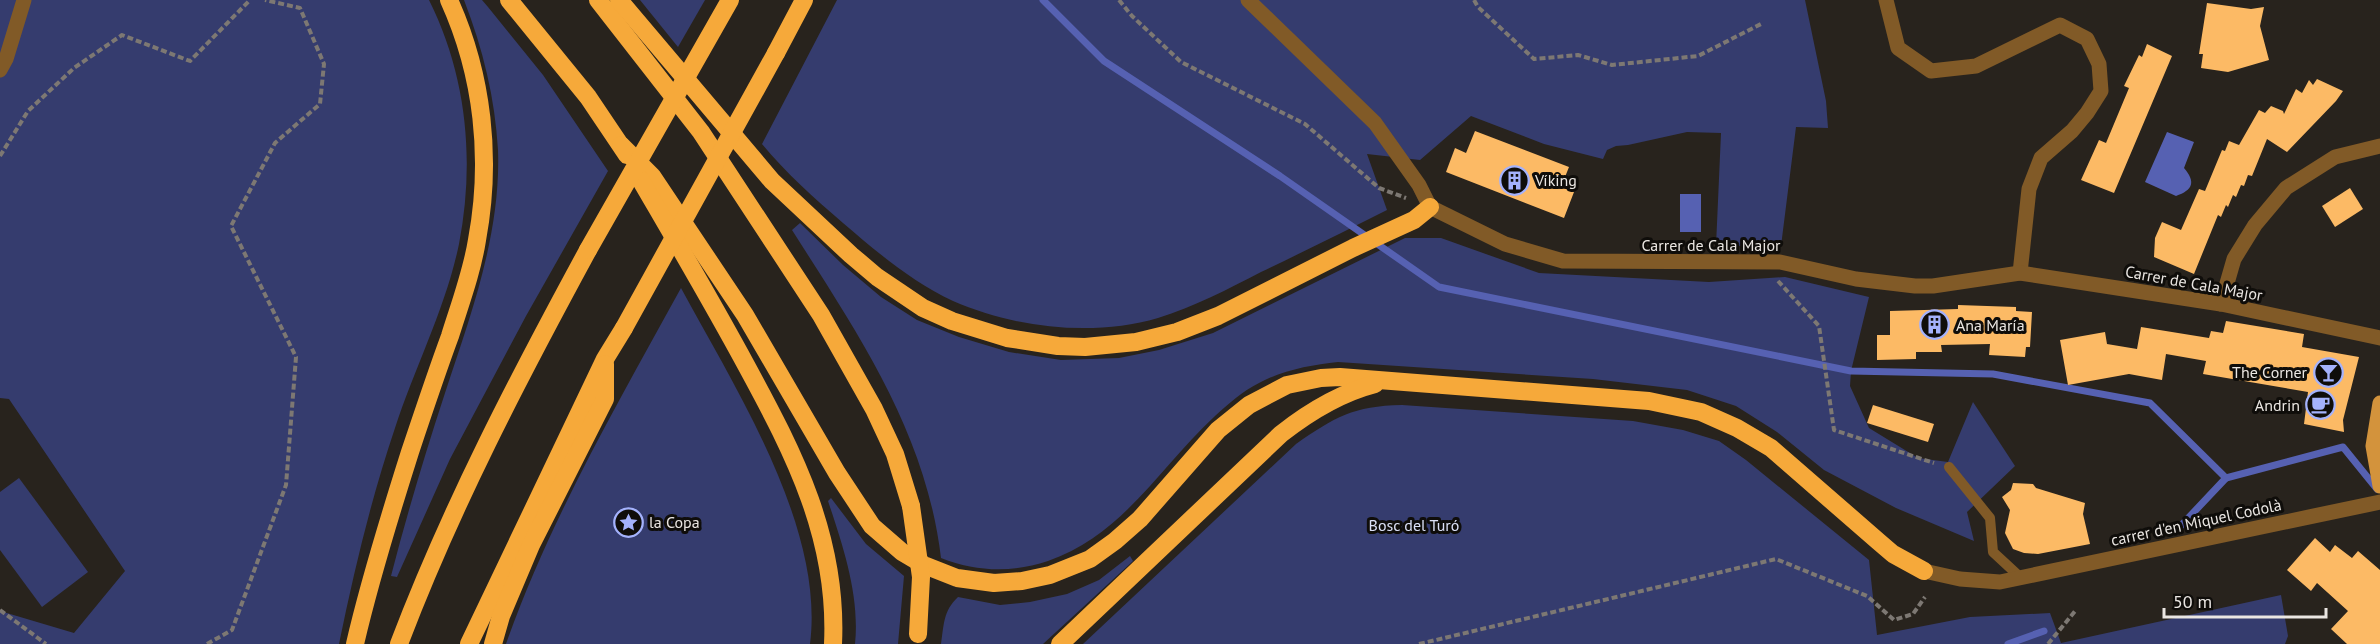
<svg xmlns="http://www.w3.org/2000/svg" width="2380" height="644" viewBox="0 0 2380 644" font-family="'PT Sans',sans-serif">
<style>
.green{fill:#353c6e}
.water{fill:#5661b2}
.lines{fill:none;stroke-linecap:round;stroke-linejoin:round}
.stream{stroke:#5661b2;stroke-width:7}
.building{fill:#fcba65}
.path{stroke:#7d7873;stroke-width:4;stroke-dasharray:6 3;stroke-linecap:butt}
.service{stroke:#815a27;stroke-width:10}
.minor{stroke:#815a27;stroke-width:15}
.tertiary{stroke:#815a27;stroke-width:15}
.primary{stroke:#d3933c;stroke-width:15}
.motorway{stroke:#f6a93a;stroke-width:18}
.motorway-bridge{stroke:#f6a93a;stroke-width:18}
.labels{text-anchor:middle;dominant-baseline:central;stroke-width:6;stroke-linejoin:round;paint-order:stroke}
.poi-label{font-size:16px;fill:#eae6e2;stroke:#0f0d0a;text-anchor:start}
.street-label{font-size:16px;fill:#eae6e2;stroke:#0f0d0a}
.park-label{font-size:16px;fill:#dbe0f6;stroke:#0f0d0a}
</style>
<rect width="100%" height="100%" fill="#28231d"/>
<g class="green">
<path d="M 0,0 L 429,0 C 467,76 475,161 459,244 C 446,307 415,367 395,428 C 371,499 354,571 339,644 L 0,644 L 0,611 L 74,633 L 125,571 L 9,399 L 0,398 Z"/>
<path d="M 464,0 L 482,0 L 488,7 L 543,75 L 608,171 L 526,316 L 450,459 L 397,577 L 391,576 C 407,514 425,454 445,393 C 471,314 501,234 498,150 C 495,98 483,49 464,0 Z"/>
<path d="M 640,0 L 705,0 L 678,47 Z"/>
<path d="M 837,0 L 1805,0 L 1826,101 L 1828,128 L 1796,127 L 1781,246 L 1716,246 L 1721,133 L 1687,132 L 1628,145 L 1616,146 L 1607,150 L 1603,159 L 1544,144 L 1471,116 L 1420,160 L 1367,154 L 1387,210 C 1345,231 1303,252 1261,272 C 1228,289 1194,307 1158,318 C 1093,337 1015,328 953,301 C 912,282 877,252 843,223 C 814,198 786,173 762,144 Z"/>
<path d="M 800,223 L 843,265 L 881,297 L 917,320 L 959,337 L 1009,352 L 1061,360 L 1119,358 L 1159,350 L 1213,333 L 1405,238 L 1441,238 L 1539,273 L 1709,282 L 1785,277 L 1869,297 L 1851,371 L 1850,386 L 1869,428 L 1918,458 L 1948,462 L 1973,402 L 2015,466 L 1967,512 L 1974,541 L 1896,508 L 1824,470 L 1777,432 L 1736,406 L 1687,390 L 1593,379 L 1338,362 C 1311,365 1283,370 1259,383 C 1243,391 1228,404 1215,416 C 1159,468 1124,534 1048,561 C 1012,573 977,572 941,558 C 926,432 858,334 792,230 Z"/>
<path d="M 681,288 C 735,388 825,527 810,644 L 506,644 C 550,519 618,403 681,288 Z"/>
<path d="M 1402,405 L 1633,421 L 1683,430 L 1719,441 L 1746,460 L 1869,560 L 1877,635 L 1970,617 L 2050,613 L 2061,643 L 2281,595 L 2288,636 L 2285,644 L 1083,644 L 1296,444 C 1335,417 1353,406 1402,405 Z"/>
<path d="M 19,478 L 88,572 L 42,607 L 0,550 L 0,492 Z"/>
<path d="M 831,498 L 866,544 L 904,576 L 898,644 L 855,644 C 860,596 843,546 828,501 Z"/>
<path d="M 1130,556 L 1133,561 L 1043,644 L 941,644 C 944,625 943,611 958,597 L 1000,605 L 1030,602 L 1067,594 L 1099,580 Z"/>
</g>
<g class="water">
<path d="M 2167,132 L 2194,142 L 2184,168 C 2196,182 2193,190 2176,196 L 2145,182 Z"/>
<rect x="1680" y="194" width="21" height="38"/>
</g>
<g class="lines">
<g class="stream">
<path d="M 1043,0 L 1104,61 L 1280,176 L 1439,287 L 1851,371 L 1993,374 L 2150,403 L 2226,478 L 2343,447 L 2377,489"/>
<path d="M 2176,531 L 2226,478"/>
<path d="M 2008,644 L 2044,631"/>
</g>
</g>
<g class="building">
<path d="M 2207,3 L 2251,9 L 2264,7 L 2260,26 L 2269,60 L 2228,72 L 2201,68 L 2203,54 L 2199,54 Z"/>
<path d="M 2147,44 L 2172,56 L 2114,193 L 2081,180 L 2099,140 L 2106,143 L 2129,88 L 2124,86 L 2139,55 L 2142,57 Z"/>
<path d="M 2317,79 L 2343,91 L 2336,101 L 2287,152 L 2267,139 L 2252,176 L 2248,175 L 2244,186 L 2241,185 L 2236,197 L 2233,195 L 2228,207 L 2226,205 L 2221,217 L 2218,215 L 2194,274 L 2154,257 L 2155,238 L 2162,222 L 2181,230 L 2199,189 L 2205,191 L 2222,150 L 2225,151 L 2229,141 L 2239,145 L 2259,110 L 2265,113 L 2271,106 L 2283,111 L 2284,114 L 2296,89 L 2302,93 L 2309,80 L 2313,85 Z"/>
<path d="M 1475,131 L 1569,167 L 1561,187 L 1574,192 L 1564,218 L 1446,172 L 1455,148 L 1466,153 Z"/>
<path d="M 2350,188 L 2363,209 L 2335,227 L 2322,206 Z"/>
<path d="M 1958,305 L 2016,307 L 2016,311 L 2032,312 L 2030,347 L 2026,347 L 2025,357 L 1989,355 L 1990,344 L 1941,345 L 1942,352 L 1916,352 L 1916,359 L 1877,360 L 1877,335 L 1890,335 L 1890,311 L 1958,309 Z"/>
<path d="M 2226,321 L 2304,334 L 2302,347 L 2359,357 L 2343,420 L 2344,432 L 2304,424 L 2308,392 L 2203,374 L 2206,361 L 2166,354 L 2162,380 L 2129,374 L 2068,385 L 2060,340 L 2105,332 L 2107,344 L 2137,349 L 2141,327 L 2209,338 L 2211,331 L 2223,333 Z"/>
<path d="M 1873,405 L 1934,424 L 1928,442 L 1867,423 Z"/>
<path d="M 2013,483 L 2033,484 L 2036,488 L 2085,503 L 2083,514 L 2090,544 L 2038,554 L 2024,553 L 2013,549 L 2005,533 L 2010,510 L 2002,497 L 2011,490 Z"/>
<path d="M 2315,538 L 2330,552 L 2335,545 L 2352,558 L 2358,551 L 2380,570 L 2380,644 L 2347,644 L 2331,629 L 2348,611 L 2317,583 L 2311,591 L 2287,570 Z"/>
</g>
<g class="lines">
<g class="path">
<path d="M 1119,0 L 1132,16 L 1181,62 L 1305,124 L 1379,188 L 1406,198"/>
<path d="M 1474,0 L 1478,7 L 1534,59 L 1578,55 L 1612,65 L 1698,56 L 1763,23"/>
<path d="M 0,156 L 28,111 L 74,68 L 122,35 L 190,61 L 250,0"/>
<path d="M 1778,281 L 1819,326 L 1834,430 L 1934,463"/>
<path d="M 0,610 L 46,644"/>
<path d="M 207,644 L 232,630 L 286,485 L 296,357 L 231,226 L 275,143 L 320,104 L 324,64 L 300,8 L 265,0"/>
<path d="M 1419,644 L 1776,559 L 1867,596 L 1894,620 L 1913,614 L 1925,597"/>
<path d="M 2048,644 L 2076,610"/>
</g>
<path class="service" d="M 1949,467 L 1990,518 L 1993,552 L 2020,577"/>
<g class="minor">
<path d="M 1248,0 L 1375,123 L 1419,185 L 1430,207"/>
<path d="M 1886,0 L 1898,48 L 1931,71 L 1976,66 L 2060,25 L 2087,39 L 2099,64 L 2101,91 L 2087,113 L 2072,131 L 2041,158 L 2029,189 L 2020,273"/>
<path d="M 0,70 L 6,59 L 24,0"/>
<path d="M 2221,304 L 2234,259 L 2255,225 L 2286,188 L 2335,157 L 2380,146"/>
</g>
<g class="tertiary">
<path d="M 1430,207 L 1505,244 L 1563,261 L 1780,262 L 1856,279 L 1915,286 L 1933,286 L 2020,273 L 2221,304 L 2380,338"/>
<path d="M 1924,571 L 1960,579 L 2000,582 L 2380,502"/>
</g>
<path class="primary" d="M 2380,403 L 2373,446 L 2380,486"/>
<g class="motorway">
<path d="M 509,0 L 588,97 L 627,155"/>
<path d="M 598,0 L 701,132 L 821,315 L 874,409 L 895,454 L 911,506"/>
<path d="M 619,0 L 772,181 L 851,255 L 877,277 L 923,308 L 952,321 L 1007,338 L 1058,346 L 1085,347 L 1136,342 L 1177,332 L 1218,316 L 1353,248 L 1414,220 L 1430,207"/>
<path d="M 776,53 L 804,0"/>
<path d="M 621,145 L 652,176 L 745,315 L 837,473 L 872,526 L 902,552 L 924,565 L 957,578 L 994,583 L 1022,581 L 1050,575 L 1090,559 L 1115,541 L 1140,519 L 1218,430 L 1249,405 L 1287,385 L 1321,378 L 1340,377 L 1649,401 L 1701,412 L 1737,428 L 1771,448 L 1879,542 L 1893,554 L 1924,571"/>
<path d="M 640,179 C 676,241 712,302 746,365 C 795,455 838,539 833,644"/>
<path d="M 355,644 C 370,579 390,515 410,452 C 423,413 436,374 450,336 C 460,304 472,272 477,240 C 492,159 483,75 449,0"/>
<path d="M 399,644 C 451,507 518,379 588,250"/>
<path d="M 469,644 L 605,359 L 624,328"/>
<path d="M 493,644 L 501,616 L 531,545 L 605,399 L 605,364"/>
<path d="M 1060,644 L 1281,434 C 1309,412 1340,393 1375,384"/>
</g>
<g class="motorway-bridge">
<path d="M 588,250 L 730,0"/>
<path d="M 624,328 L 776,53"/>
<path d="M 911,506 L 921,577 L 918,634"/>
</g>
</g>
<defs>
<symbol id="building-ring" viewBox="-11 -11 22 22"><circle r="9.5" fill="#0f0d0a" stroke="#a4b2fc" stroke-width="1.5"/><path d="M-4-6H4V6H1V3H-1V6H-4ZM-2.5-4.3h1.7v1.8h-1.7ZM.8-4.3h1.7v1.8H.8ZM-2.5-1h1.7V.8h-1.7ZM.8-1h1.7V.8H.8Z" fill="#a4b2fc"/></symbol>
<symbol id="bar-ring" viewBox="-11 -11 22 22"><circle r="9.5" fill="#0f0d0a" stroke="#a4b2fc" stroke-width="1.5"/><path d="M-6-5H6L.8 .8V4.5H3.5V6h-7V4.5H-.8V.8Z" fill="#a4b2fc"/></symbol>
<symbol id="cafe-ring" viewBox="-11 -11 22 22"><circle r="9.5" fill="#0f0d0a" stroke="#a4b2fc" stroke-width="1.5"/><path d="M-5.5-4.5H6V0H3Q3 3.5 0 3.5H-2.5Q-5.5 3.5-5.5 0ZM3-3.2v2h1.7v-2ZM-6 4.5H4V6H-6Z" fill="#a4b2fc"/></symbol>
<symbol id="sight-ring" viewBox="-11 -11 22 22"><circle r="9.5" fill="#0f0d0a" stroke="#a4b2fc" stroke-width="1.5"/><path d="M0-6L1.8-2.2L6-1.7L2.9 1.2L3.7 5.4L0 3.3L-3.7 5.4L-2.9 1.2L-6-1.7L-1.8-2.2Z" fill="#a4b2fc"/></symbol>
</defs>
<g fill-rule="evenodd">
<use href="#building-ring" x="1498" y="164" width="33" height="33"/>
<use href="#building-ring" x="1918" y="308" width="33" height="33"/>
<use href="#bar-ring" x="2312" y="356" width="33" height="33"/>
<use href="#cafe-ring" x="2304" y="388" width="33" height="33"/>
<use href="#sight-ring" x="612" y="506" width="33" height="33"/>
</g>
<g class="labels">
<g class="poi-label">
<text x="1535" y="180">Víking</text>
<text x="1956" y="325">Ana María</text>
<text x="2307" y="372" text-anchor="end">The Corner</text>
<text x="2300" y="405" text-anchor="end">Andrin</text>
<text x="649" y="522">la Copa</text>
</g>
<g class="street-label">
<text x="1711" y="245">Carrer de Cala Major</text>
<text transform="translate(2194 283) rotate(10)">Carrer de Cala Major</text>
<text transform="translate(2196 522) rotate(-12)">carrer d'en Miquel Codolà</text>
</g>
<g class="park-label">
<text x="1414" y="525">Bosc del Turó</text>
</g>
</g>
<path d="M2164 608v9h162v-9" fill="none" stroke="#eae6e2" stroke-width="3"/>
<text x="2173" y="608" font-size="18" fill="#eae6e2" stroke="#0f0d0a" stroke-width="4.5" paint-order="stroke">50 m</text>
</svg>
